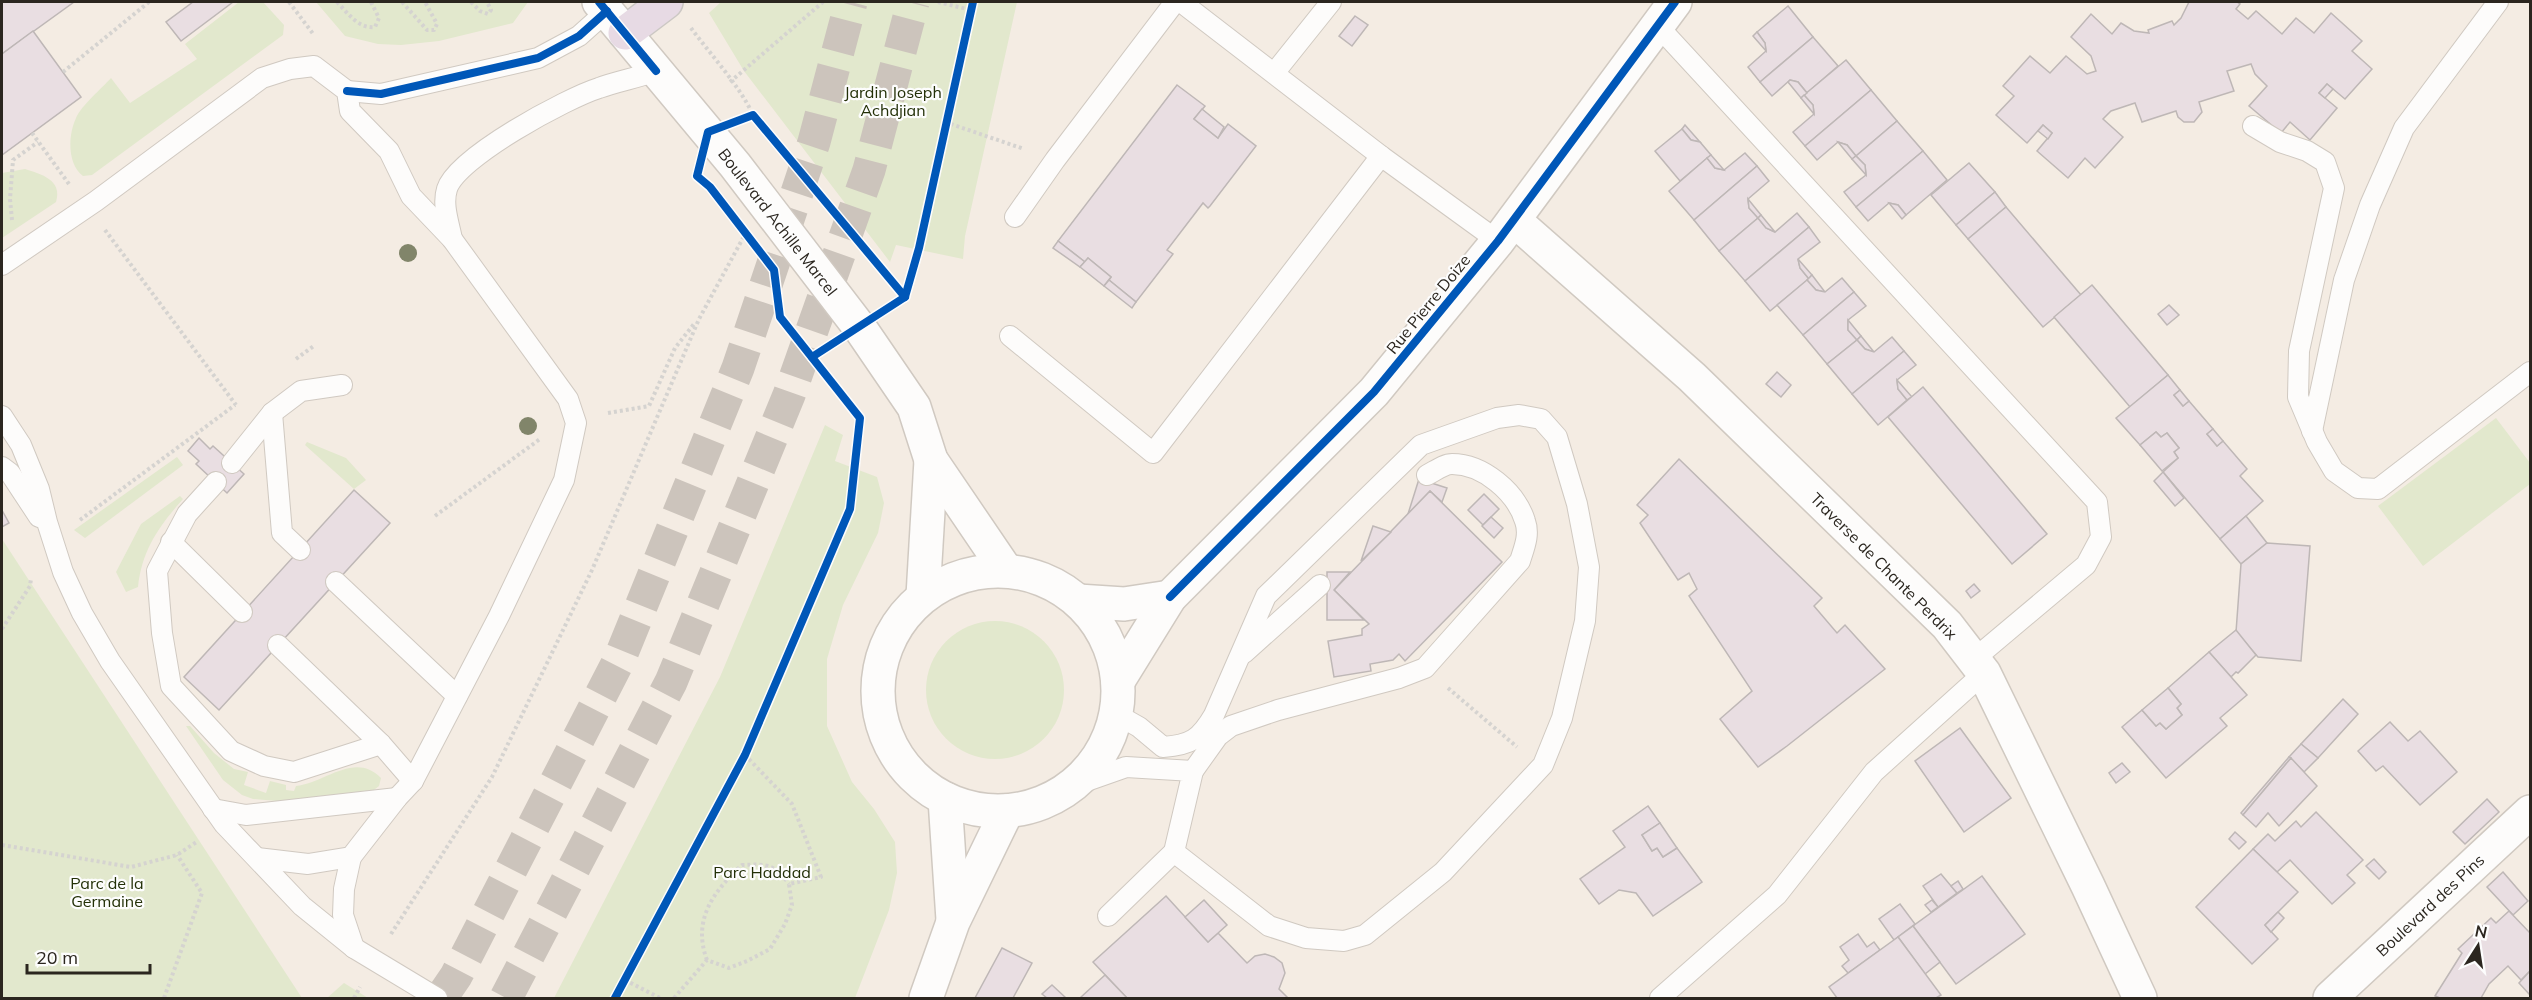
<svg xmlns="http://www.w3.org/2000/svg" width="2532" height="1000" viewBox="0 0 2532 1000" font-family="Mulish,sans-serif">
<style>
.green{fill:#e2e8cd}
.building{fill:#e9dee2;stroke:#beb7b6;stroke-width:1.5}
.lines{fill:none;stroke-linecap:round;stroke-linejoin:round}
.highway-tunnel{stroke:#ccc4bc;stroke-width:33;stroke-dasharray:33 16;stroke-linecap:butt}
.lane-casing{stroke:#d0c9c1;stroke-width:22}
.street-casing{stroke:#d0c9c1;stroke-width:36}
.secondary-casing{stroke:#d0c9c1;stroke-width:36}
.highway-casing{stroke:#ccc8c4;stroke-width:36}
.path{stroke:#d5d3d0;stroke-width:4;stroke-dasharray:3 3;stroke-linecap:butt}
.lane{stroke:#fdfcfb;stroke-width:20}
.street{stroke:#fdfcfb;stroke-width:33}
.secondary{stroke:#fdfcfb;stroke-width:33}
.highway{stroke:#e7dae4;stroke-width:33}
.cycleway-casing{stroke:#fdfdfd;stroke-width:11}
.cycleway{stroke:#0057b8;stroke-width:8}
.tree{fill:#81856a}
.labels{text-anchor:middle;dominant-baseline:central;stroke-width:4.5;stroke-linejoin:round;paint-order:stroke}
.park-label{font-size:16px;fill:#233007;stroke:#fdfdfd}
.street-label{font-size:16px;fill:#2b261f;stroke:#fdfdfd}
</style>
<rect width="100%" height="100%" fill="#f4ece3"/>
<g class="green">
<path d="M 239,2 L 263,2 L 284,25 L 283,35 L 92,175 L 83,176 C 67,164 68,135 76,118 C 81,106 102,88 111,78 L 130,103 L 197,59 L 185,44 Z"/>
<path d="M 316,2 L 315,2 L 528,2 L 513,23 L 439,41 L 401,45 L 378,44 L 345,36 Z"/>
<path d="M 721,2 L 1017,2 L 965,236 L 963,259 L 896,245 L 890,262 L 744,71 L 709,13 Z"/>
<path d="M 25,169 C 41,174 63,180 56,202 L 2,238 L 2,173 Z"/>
<path d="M 2496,418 L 2530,463 L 2530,484 L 2423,566 L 2378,506 Z"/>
<path d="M 825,425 L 843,435 L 835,461 L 877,477 L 884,503 L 878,533 L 843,605 L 827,659 L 827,726 L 852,782 L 874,809 L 895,842 L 897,873 L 889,910 L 855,998 L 554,998 L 720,677 Z"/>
<path d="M 307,442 L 346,458 L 366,480 L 354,489 L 305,445 Z"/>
<path d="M 177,457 L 183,465 L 85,538 L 74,530 Z"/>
<path d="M 180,496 L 183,499 C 159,526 142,550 138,587 L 126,592 L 116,572 L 141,524 Z"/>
<path d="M 2,539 L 302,998 L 2,998 Z"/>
<circle cx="995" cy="690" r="69"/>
<path d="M 186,726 L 190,726 L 214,753 L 234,769 L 248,772 L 244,785 L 266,793 L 270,781 L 286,785 L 286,790 L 294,791 L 296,786 C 325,783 355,751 381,778 L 379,786 L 370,793 L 277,801 L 253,799 L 242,795 L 223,780 Z"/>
<path d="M 344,983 L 368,998 L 327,998 Z"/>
</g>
<g class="building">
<path d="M 2,2 L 74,2 L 2,54 Z"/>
<path d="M 193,2 L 233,2 L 181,41 L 166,22 Z"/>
<path d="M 2189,2 L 2237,2 L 2240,4 L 2236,9 L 2248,19 L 2256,11 L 2282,34 L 2296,18 L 2314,33 L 2331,13 L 2362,41 L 2352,51 L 2372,69 L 2345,99 L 2327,84 L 2319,93 L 2337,108 L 2310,140 L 2290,122 L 2281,133 L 2249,106 L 2267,86 L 2255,74 L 2251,64 L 2227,71 L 2234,91 L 2199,102 L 2202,112 L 2194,122 L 2184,122 L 2178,117 L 2176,111 L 2142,122 L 2135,103 L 2111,111 L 2103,119 L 2123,137 L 2095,168 L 2085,158 L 2068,178 L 2037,151 L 2052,133 L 2043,125 L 2027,143 L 1996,115 L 2014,96 L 2003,86 L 2030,56 L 2050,73 L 2066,56 L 2087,74 L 2096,71 L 2091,56 L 2071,37 L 2091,14 L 2112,34 L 2121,23 L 2134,31 L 2149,33 L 2148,30 L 2172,21 L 2174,25 L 2181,18 Z"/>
<path d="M 1788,6 L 1813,37 L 1760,82 L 1748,67 L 1766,51 L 1765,43 L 1757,32 Z"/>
<path d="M 1355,16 L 1368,25 L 1352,46 L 1339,36 Z"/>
<path d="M 33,31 L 81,97 L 2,155 L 2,54 Z"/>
<path d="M 1757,32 L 1765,43 L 1766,51 L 1753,36 Z"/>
<path d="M 1813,37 L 1838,66 L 1807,93 L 1798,82 L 1790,80 L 1772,96 L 1760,82 Z"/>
<path d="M 1846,60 L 1871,90 L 1805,146 L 1793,132 L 1814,114 L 1813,105 L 1804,95 Z"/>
<path d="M 1790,80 L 1798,82 L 1807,93 L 1801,98 L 1788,82 Z"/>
<path d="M 2327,84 L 2333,89 L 2325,98 L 2319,93 Z"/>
<path d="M 1177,85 L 1205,106 L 1194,119 L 1218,138 L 1228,124 L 1256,146 L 1210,206 L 1208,208 L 1203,203 L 1167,250 L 1173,254 L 1136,302 L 1109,280 L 1111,277 L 1088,258 L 1085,262 L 1058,241 Z"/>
<path d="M 1871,90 L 1897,121 L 1856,156 L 1847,145 L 1838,142 L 1817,160 L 1805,146 Z"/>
<path d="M 1804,95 L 1813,105 L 1814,114 L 1801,98 Z"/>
<path d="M 1202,109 L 1224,127 L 1218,138 L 1194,119 Z"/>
<path d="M 1897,121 L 1923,151 L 1856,207 L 1844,192 L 1866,175 L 1865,165 L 1856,156 Z"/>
<path d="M 1685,125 L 1700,142 L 1691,140 L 1682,129 Z"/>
<path d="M 2043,125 L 2052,133 L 2048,139 L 2038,131 Z"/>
<path d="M 1682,129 L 1691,140 L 1700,142 L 1711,155 L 1680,181 L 1655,151 Z"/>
<path d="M 1838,142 L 1847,145 L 1856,156 L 1852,159 Z"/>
<path d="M 1923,151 L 1947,180 L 1906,215 L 1898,205 L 1889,203 L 1868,221 L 1856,207 Z"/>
<path d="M 1745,153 L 1757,166 L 1694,220 L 1669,191 L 1707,158 L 1715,168 L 1724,170 Z"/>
<path d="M 1711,155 L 1724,170 L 1715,168 L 1707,158 Z"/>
<path d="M 1856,156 L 1865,165 L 1866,175 L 1852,159 Z"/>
<path d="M 1969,163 L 1995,192 L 1956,225 L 1931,195 Z"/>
<path d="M 1757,166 L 1769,181 L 1748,199 L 1749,208 L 1758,218 L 1719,251 L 1694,220 Z"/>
<path d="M 1995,192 L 2006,207 L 1968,239 L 1956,225 Z"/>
<path d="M 1748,199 L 1761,215 L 1758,218 L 1749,208 Z"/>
<path d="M 1889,203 L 1898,205 L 1906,215 L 1902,219 Z"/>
<path d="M 2006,207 L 2081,295 L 2043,327 L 1968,239 Z"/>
<path d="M 1797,213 L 1809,227 L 1745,281 L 1719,251 L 1758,218 L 1766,228 L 1775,232 Z"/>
<path d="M 1761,215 L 1775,232 L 1766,228 L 1758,218 Z"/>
<path d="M 1809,227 L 1820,242 L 1798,259 L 1800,268 L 1809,279 L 1770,311 L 1745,281 Z"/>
<path d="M 1058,241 L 1085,262 L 1080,267 L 1053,248 Z"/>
<path d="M 1088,258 L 1111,277 L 1104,286 L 1080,267 Z"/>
<path d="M 1798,259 L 1812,275 L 1809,279 L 1800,268 Z"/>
<path d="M 1812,275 L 1825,292 L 1816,290 L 1807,280 Z"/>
<path d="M 1842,278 L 1854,292 L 1803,335 L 1777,305 L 1807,280 L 1816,290 L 1825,292 Z"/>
<path d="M 1109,280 L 1136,302 L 1132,308 L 1104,286 Z"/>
<path d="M 2092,285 L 2168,375 L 2130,407 L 2054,317 Z"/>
<path d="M 1854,292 L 1866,306 L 1848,320 L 1848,330 L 1857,340 L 1827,364 L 1803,335 Z"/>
<path d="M 2169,305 L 2179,315 L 2167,325 L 2158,314 Z"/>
<path d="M 1848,320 L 1861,336 L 1857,340 L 1848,330 Z"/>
<path d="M 1861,336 L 1874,352 L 1865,349 L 1857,340 Z"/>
<path d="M 1892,337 L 1904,351 L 1852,394 L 1827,364 L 1857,340 L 1865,349 L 1874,352 Z"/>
<path d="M 1904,351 L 1916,365 L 1897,380 L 1898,389 L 1907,400 L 1878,425 L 1852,394 Z"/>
<path d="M 1777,372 L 1791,385 L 1781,397 L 1766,384 Z"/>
<path d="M 2168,375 L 2180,390 L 2174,395 L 2183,406 L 2189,401 L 2213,429 L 2207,434 L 2217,446 L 2223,441 L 2247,469 L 2240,476 L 2263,501 L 2220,539 L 2163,472 L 2178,458 L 2174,452 L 2179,448 L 2167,433 L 2161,437 L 2156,432 L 2140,445 L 2116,418 Z"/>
<path d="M 1897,380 L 1912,397 L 1907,400 L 1898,389 Z"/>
<path d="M 1923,387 L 2047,534 L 2012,564 L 1888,417 Z"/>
<path d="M 2180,390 L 2189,401 L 2183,406 L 2174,395 Z"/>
<path d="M 2213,429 L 2223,441 L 2217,446 L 2207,434 Z"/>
<path d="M 2156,432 L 2161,437 L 2167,433 L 2179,448 L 2174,452 L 2178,458 L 2162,471 L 2140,445 Z"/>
<path d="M 199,438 L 210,449 L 213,446 L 244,474 L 227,493 L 196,464 L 199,461 L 188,451 Z"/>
<path d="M 1679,459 L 1822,598 L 1814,606 L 1837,633 L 1845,625 L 1885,669 L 1787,746 L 1758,767 L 1720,719 L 1752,691 L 1689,596 L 1697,589 L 1689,573 L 1678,580 L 1640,523 L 1648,515 L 1637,505 Z"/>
<path d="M 2163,472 L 2184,498 L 2175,506 L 2154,481 Z"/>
<path d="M 1419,479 L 1447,488 L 1442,502 L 1430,491 L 1408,514 Z"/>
<path d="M 354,490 L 390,523 L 219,710 L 184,677 Z"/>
<path d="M 1430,491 L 1502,562 L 1405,661 L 1399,654 L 1393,660 L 1370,664 L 1371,671 L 1334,677 L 1328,641 L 1362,635 L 1362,629 L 1369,624 L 1334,590 Z"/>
<path d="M 1484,494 L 1499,509 L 1483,525 L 1468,510 Z"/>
<path d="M 3,512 L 9,523 L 2,527 L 2,513 Z"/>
<path d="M 2246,516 L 2267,543 L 2241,564 L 2220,539 Z"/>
<path d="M 1491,517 L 1503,528 L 1494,538 L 1482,526 Z"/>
<path d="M 1373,526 L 1391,532 L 1361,561 Z"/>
<path d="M 2267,543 L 2310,546 L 2301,661 L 2258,657 L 2236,632 L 2241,564 Z"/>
<path d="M 1327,572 L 1350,572 L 1334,590 L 1364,620 L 1327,620 Z"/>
<path d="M 1974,584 L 1980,591 L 1971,598 L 1966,591 Z"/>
<path d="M 2236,630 L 2256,655 L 2238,673 L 2236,672 L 2231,677 L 2209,652 Z"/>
<path d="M 2209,652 L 2247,695 L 2220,718 L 2227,726 L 2166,778 L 2122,727 L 2142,710 L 2156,726 L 2160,723 L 2166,729 L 2182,715 L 2177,708 L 2181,704 L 2168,688 Z"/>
<path d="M 2168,688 L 2181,704 L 2177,708 L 2182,715 L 2166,729 L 2160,723 L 2156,726 L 2142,710 Z"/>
<path d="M 2343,699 L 2358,714 L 2318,758 L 2301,744 Z"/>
<path d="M 2390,722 L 2408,741 L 2420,731 L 2457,772 L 2420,805 L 2383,766 L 2376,771 L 2358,751 Z"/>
<path d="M 1960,728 L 2011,798 L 1964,832 L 1915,761 Z"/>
<path d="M 2301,744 L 2318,758 L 2304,772 L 2289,757 Z"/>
<path d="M 2289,757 L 2291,758 L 2243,815 L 2241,813 Z"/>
<path d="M 2291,758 L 2317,786 L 2279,826 L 2268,813 L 2256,827 L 2243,815 Z"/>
<path d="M 2122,763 L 2130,772 L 2116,783 L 2109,773 Z"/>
<path d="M 2487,799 L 2499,812 L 2465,844 L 2453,832 Z"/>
<path d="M 1648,806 L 1660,823 L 1642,835 L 1652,851 L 1657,848 L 1663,857 L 1677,848 L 1702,882 L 1653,916 L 1636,893 L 1619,890 L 1599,904 L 1580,879 L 1625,847 L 1613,831 Z"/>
<path d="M 2316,812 L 2363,860 L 2347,875 L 2355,883 L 2332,904 L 2290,860 L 2277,872 L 2253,849 L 2268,834 L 2275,841 L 2296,821 L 2301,827 Z"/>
<path d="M 1660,823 L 1677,848 L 1663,857 L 1657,848 L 1652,851 L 1642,835 Z"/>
<path d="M 2235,832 L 2246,842 L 2239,849 L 2229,839 Z"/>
<path d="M 2253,849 L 2298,892 L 2265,925 L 2278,939 L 2252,964 L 2196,907 Z"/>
<path d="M 2374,859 L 2386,872 L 2379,879 L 2366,866 Z"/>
<path d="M 2503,872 L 2528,901 L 2513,915 L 2487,887 Z"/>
<path d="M 1941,874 L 1957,893 L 1938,907 L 1923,886 Z"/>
<path d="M 1982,876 L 2025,934 L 1956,984 L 1913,926 Z"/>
<path d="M 1958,881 L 1963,889 L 1957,893 L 1951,886 Z"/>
<path d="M 1166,896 L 1208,942 L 1218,933 L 1247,963 L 1255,956 L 1265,954 L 1274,957 L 1282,963 L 1285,973 L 1279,989 L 1288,998 L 1127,998 L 1093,962 Z"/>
<path d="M 1204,900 L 1227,925 L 1208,942 L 1185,917 Z"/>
<path d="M 1932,900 L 1938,907 L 1931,912 L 1925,905 Z"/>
<path d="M 1900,904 L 1915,924 L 1894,940 L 1879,919 Z"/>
<path d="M 2509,911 L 2530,933 L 2530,971 L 2521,980 L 2508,966 L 2489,984 L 2481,998 L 2440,998 L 2435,996 L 2462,953 L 2458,949 L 2491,918 L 2496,923 Z"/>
<path d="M 2278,912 L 2284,918 L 2271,932 L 2265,925 Z"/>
<path d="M 1913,926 L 1940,962 L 1925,974 L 1898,937 Z"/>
<path d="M 1858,934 L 1867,947 L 1874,942 L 1880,950 L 1848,973 L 1842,966 L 1849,960 L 1840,947 Z"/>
<path d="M 1898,937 L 1941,995 L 1936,998 L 1837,998 L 1829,987 Z"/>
<path d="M 1002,948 L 1032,963 L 1013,998 L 975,998 Z"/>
<path d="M 2530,971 L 2530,995 L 2519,983 Z"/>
<path d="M 1105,975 L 1127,998 L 1080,998 Z"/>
<path d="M 1052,985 L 1066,998 L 1047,998 L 1042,994 Z"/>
</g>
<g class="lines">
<g class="highway-tunnel">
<path d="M 441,998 L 456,976 L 620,658 L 738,368 L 814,142 L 851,2"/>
<path d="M 506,998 L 671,682 L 789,395 L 869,170 L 913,2"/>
</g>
<defs>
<g id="lane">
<path d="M 1181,2 L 1381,156 L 1498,241"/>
<path d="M 1657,25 L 2097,502 L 2101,537 L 2086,565 L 1973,660"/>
<path d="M 1275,72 L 1331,2"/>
<path d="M 347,91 L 381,94 L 538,58 L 579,36 L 607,11"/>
<path d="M 2253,126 L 2280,142 L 2307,151 L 2325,162 L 2334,188 L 2299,351 L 2298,397 L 2317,442 L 2334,471 L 2358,488 L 2378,489 L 2530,372"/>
<path d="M 1015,217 L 1055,160 L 1175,2"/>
<path d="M 452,239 C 449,223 442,205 447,189 C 457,157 567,98 599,88 C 618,81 637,78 656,71"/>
<path d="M 2,265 L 96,201 L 262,78 L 290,69 L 314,66 L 347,91 L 350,111 L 389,151 L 411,196 L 452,239 L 568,399 L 576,423 L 564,480 L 499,616 L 413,781 L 397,798 L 351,857 L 308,864 L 257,858"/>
<path d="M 1010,336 L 1153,453 L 1381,156"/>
<path d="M 272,413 L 282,533 L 300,550"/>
<path d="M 2,416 L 21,445 L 39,489 L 47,522 L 63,572 L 82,613 L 110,661 L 224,824 L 302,906 L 354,948 L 437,998"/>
<path d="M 2312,431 L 2344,280 L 2370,205 L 2404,128 L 2498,2"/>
<path d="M 232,463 L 272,413 L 301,391 L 342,385"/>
<path d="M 2,467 L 10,473 L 39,517"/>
<path d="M 216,482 L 187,514 L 157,571 L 162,633 L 171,686 L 231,751 L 264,766 L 294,772 L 381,744"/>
<path d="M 171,542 L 242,612"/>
<path d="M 336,582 L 457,696"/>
<path d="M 278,645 L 381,744 L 413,781"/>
<path d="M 1244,653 L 1320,585"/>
<path d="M 1193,771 L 1218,736 L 1231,726 L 1278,710 L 1399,678 L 1425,668 L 1520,561 C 1524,548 1530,535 1525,521 C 1516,492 1483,464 1452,464 C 1444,464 1435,471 1427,475"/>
<path d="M 1072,786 L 1126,767 L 1193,771 L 1174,852 L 1269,926 L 1306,938 L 1344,941 L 1365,935 L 1443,872 L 1543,765 L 1562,718 L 1585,621 L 1589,567 L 1577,504 L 1557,437 L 1541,419 L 1519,415 L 1497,418 L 1421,445 L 1266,596 L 1214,715 C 1200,739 1191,745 1163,747 L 1139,727 L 1116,714"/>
<path d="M 213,809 L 246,815 L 397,798"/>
<path d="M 351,857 L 344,889 L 343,915 L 354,948"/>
<path d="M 1108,916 L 1174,852"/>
<path d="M 1660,998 L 1777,895 L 1874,772 L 1984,673"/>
</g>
<g id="street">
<path d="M 1514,220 L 1692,377 L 1947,625 L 1984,673 L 2088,886 L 2140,998"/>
<path d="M 2330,998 L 2530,812"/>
</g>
<g id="secondary">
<path d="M 599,2 L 735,165 L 860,328 L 914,407 L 931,460 L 1005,569"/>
<circle cx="998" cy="691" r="120"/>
<path d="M 923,596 L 931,460"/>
<path d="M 1078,601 L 1124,604 L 1170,597"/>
<path d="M 1118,681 L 1170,597 L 1374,392 L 1498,241 L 1675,2"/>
<path d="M 945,799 L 953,920"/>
<path d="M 926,998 L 953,922 L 1007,811"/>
</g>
<path id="highway" d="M 625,33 L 666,2"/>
</defs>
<use href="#lane" class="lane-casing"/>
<use href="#street" class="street-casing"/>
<use href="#secondary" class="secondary-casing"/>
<use href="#highway" class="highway-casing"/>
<g class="path">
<path d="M 289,2 L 314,35"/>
<path d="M 337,2 C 348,13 358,29 375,27 L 379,18 L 371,2"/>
<path d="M 402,2 L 427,30 L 434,30 L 437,24 L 425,2"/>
<path d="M 471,2 L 480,11 L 488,14 L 491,10 L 487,2"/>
<path d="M 938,2 L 971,10"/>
<path d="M 691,28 C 710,54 740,86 753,115"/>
<path d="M 63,72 L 149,2"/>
<path d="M 730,82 L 823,2"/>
<path d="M 945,122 L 1024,149"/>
<path d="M 32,133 L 69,184"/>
<path d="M 12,220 L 10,199 L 13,160 L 38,142"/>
<path d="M 105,230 L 236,405"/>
<path d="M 296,359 L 315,345"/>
<path d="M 608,413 L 649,406 L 675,348 L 694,324"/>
<path d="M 435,516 L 540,439"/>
<path d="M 80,520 L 235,405"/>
<path d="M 2,629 L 30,586 L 31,579"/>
<path d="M 1448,688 L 1517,747"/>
<path d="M 2,845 L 131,867 L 177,855 L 198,841"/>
<path d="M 391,934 L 492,777 L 592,570 L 699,319 L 743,238"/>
<path d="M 707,960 C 692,920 713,892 742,865 C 765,864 774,863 789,884"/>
<path d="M 625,980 L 660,998"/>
<path d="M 164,998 L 202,893 L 177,855"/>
<path d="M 354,998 L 360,987"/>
<path d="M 674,998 L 707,960 L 729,968 L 747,961 L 770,949 L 785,924 L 792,905 L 789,884 L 821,877 L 792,804 L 745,755"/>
</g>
<use href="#lane" class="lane"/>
<use href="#street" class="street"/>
<use href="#secondary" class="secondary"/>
<use href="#highway" class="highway"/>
<defs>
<g id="cycleway">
<path d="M 599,2 L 656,71"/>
<path d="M 347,91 L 381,94 L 538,58 L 579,36 L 607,11"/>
<path d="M 812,357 L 905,297 L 919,248 L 973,2"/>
<path d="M 1170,597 L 1374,392 L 1498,241 L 1675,2"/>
<path d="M 615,998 L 745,755 L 850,509 L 860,418 L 780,317 L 774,270 L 710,187 L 697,176 L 708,132 L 753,115 L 905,297"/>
</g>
</defs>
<use href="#cycleway" class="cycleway-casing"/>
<use href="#cycleway" class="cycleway"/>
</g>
<g class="tree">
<circle cx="408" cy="253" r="9"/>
<circle cx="528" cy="426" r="9"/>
</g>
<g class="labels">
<g class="park-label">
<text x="893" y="92">Jardin Joseph<tspan x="893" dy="18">Achdjian</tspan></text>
<text x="762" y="872">Parc Haddad</text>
<text x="107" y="883">Parc de la<tspan x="107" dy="18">Germaine</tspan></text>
</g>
<g class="street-label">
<text transform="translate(778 222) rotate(52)">Boulevard Achille Marcel</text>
<text transform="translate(1428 304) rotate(-51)">Rue Pierre Doize</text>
<text transform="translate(1884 566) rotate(45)">Traverse de Chante Perdrix</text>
<text transform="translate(2430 905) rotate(-43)">Boulevard des Pins</text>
</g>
</g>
<rect width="2532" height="1000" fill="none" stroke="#2b261f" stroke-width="6"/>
<g transform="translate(2478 946) rotate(12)" stroke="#fdfdfd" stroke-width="4.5" paint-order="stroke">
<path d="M0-4.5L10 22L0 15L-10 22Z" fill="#2b261f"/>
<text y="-9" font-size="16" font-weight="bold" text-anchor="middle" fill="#2b261f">N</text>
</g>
<path d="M27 964v9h123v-9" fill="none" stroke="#2b261f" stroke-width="3"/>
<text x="36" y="964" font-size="18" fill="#2b261f" stroke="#fdfdfd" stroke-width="4.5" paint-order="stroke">20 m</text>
</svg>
